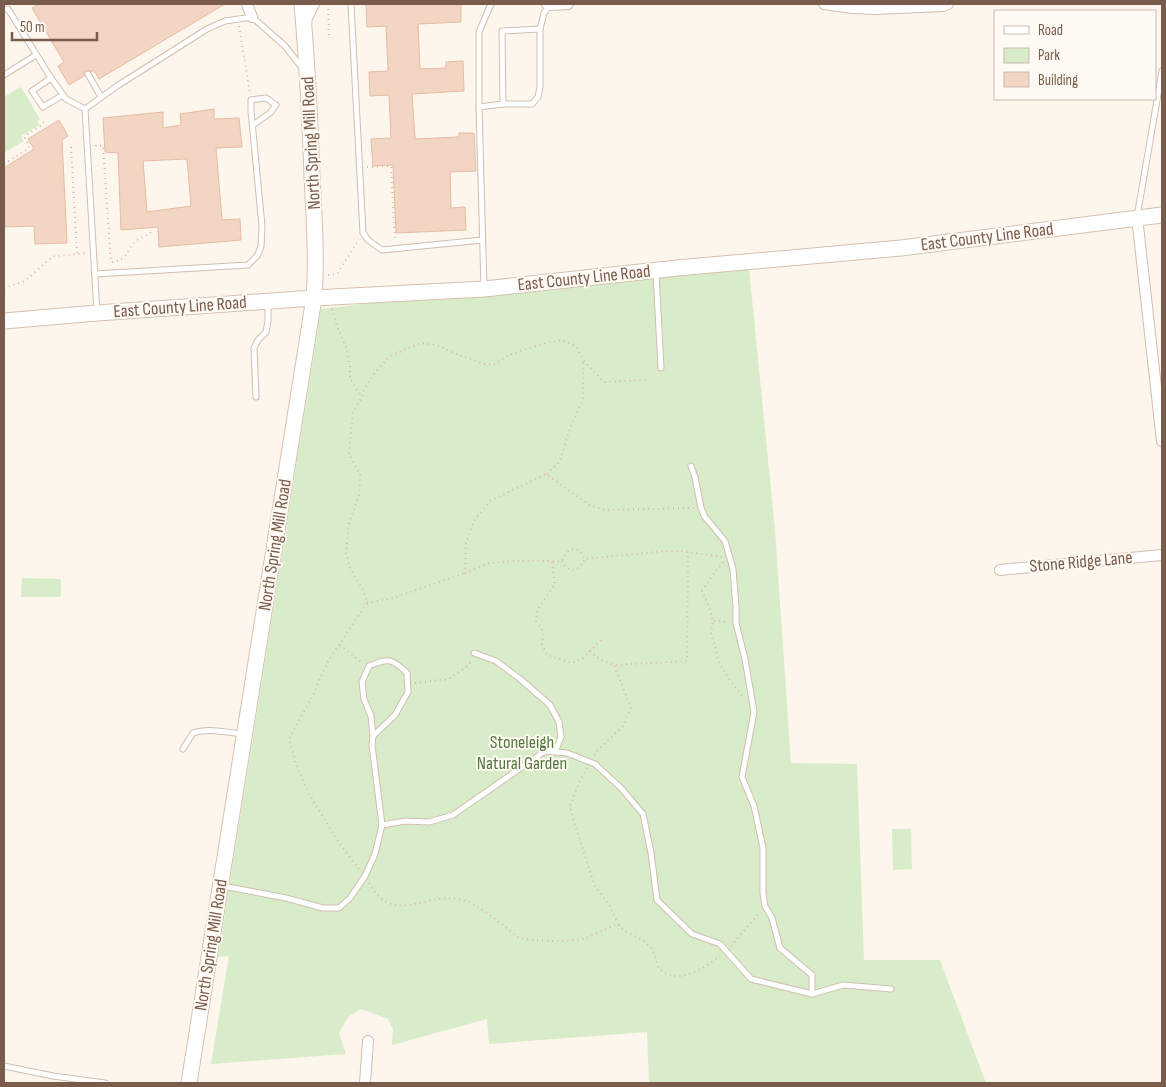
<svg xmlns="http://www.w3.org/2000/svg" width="1166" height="1087" viewBox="0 0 1166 1087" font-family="'Sofia Sans Condensed',sans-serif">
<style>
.green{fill:#d8ecc9}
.building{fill:#f3d5c3;stroke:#e6bba3;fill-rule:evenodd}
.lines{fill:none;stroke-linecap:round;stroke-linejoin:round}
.lane-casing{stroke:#d1beb0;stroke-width:7}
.street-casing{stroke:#d1beb0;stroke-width:12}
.secondary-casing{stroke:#d6c0b0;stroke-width:17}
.path{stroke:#d9b8a5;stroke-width:2;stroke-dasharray:1 4;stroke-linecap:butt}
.lane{stroke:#fff;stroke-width:5}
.street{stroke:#fff;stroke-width:10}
.secondary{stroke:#fff;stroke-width:15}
.labels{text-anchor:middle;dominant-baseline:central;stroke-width:4;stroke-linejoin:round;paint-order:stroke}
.street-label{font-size:18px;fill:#7a5c4d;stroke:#fffaf3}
.park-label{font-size:18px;fill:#537a41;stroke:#fffaf3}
</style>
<rect width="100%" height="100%" fill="#fdf6ec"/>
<g class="green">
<path d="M 21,87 L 40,119 L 37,121 L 40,125 L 21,136 L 24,141 L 4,153 L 4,97 Z"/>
<path d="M 749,269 L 775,530 L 791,763 L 857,764 L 864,960 L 940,960 L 986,1083 L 649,1083 L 647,1032 L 489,1044 L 487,1019 L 392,1045 L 393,1029 L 388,1019 L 361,1009 L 348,1017 L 339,1033 L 346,1054 L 211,1064 L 229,956 L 218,957 L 321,309 L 423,297 Z"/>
<path d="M 22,578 L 61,579 L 61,597 L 21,597 Z"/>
<path d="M 892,829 L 911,829 L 912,869 L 893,870 Z"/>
</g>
<g class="building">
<path d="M 39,4 L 225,4 L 99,79 L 94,70 L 92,72 L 88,70 L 84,72 L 84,76 L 69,85 L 58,66 L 64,62 L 32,8 Z"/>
<path d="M 366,4 L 461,4 L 461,22 L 418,24 L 420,69 L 446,68 L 446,62 L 463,61 L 464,91 L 412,94 L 415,139 L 459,137 L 459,133 L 474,133 L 476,171 L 450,172 L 451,208 L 465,207 L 466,230 L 396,233 L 393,165 L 373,166 L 371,139 L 391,138 L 389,95 L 370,96 L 369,72 L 388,71 L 386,26 L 367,27 Z"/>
<path d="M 214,109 L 214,119 L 239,118 L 242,147 L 216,148 L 222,220 L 240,219 L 241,240 L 159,247 L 158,227 L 121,230 L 118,153 L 105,152 L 103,118 L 163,112 L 163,128 L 181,125 L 180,114 ZM 187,159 L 191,206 L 147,212 L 143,161 Z"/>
<path d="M 59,120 L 68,136 L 62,140 L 67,243 L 35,244 L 34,226 L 4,227 L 4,168 L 34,149 L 28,139 Z"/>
</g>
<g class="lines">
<defs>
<g id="lane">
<path d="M 351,4 L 363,233 L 368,240 L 382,250 L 482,240"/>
<path d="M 4,9 L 8,9 L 51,78"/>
<path d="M 540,29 L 544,13 L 550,5"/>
<path d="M 88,74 L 101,97"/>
<path d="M 4,75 L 36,55"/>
<path d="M 63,95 L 43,107 L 32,91 L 51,78 L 66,99 L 85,109"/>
<path d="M 479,107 L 503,104 L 532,104 L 538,97 L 540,87 L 540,29 L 502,31 L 503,104"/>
<path d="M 1137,217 L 1162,71"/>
<path d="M 656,273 L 661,368"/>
<path d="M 95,274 L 248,265 L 257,256 L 261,247 L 262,226 L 251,111 L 251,100 L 266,98 L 276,105 L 270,113 L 253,125"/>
<path d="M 484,288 L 479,107 L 479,32 L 491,4"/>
<path d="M 97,312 L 85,109 L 117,86 L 207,29 L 225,21 L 252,17 L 285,46 L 303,69"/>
<path d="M 256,397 L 254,348 L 258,340 L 266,332 L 268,321 L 268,302"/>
<path d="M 691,466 L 695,477 L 701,508 L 705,517 L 725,541 L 733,569 L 736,607 L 736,623 L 745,659 L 754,712 L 742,777 L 754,806 L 763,848 L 763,893 L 765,906 L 772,918 L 780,948 L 812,975 L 812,994"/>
<path d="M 474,653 L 496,661 L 519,678 L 550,705 L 559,722 L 561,737 L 555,752"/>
<path d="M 183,749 L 193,733 C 208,728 226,732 242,734"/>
<path d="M 382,825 L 405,821 L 429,822 L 453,815 L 545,751 L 567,753 L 595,764 L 621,788 L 643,814 L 651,853 L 657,900 L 692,934 L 720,944 L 751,979 L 812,994 L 843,985 L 891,989"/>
<path d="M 223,886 L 286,898 L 323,908 L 339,908 L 350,898 L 365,876 L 375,854 L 382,825 L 372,745 L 373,736 L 371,716 L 364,699 L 362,682 L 369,666 C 388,658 392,658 407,673 L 408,692 L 395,715 L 373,736"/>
<path d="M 4,1066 L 53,1076 L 105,1083"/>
</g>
<g id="street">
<path d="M 247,4 L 252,17"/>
<path d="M 547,4 L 550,5 L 568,4"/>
<path d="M 824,4 L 853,8 L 874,9 L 943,6 L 948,4"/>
<path d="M 306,24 L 307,18 L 314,4"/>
<path d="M 1137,217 L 1162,441"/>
<path d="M 1000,570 L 1162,555"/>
<path d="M 365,1083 L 368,1041"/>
</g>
<g id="secondary">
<path d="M 4,321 L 97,313 L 314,298 L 484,289 L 677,268 L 901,248 L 1162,215"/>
<path d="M 189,1083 L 314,298 C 317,258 314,217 312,176 C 310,118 307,61 302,4"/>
</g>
</defs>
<use href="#lane" class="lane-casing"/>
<use href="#street" class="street-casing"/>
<use href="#secondary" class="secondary-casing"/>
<g class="path">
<path d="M 328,4 L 329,38"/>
<path d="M 239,26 L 250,93"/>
<path d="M 96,145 L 96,146 L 103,146 L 111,262 C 128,261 126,249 136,241 C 142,236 148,237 153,230"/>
<path d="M 71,147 L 77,254"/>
<path d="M 4,164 L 28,149 L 29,145 L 25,138 L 26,135 L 42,125 L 45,119"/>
<path d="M 367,167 L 391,166 L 395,242"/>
<path d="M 328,275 L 337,274 L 359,239"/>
<path d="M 4,288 L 25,281 L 52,257 L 56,256 L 87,253"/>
<path d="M 332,309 L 337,326 L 346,347 L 350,366 L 350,379 L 362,397"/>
<path d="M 547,474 L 560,461 L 569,431 L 583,399 L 583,360"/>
<path d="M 694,508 L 605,510 L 591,506 L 546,474 L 490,501 L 475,519 L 466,542 L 465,573 L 489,563 L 516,561 L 562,561 C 567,548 579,543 584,559 L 666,551 L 682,551 L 722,557"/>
<path d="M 562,561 L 566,568 L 574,570 C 579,568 583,565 584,559"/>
<path d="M 552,562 L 555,584 L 537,610 L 536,621 L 543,631 L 542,644 L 547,655 L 572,663 L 583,658 L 603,638"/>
<path d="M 723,562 L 722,564 L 715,572 L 702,591 L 709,607 L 713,621 L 711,634 L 715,646 L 718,660 L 724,672 L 743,697"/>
<path d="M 367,603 L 393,598 L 465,573"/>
<path d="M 714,621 L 729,622"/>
<path d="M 340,645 L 361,662"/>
<path d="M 590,651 L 601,660 L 614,665 L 687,661 L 688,552"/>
<path d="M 415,683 L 448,679 L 465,668 L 471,662"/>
<path d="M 594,755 L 596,752 L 623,726 L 631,708 L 614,665"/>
<path d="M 587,768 L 579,783 L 570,806 L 574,822 L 595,887 L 609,904 L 618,924"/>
<path d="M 359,869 L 339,843 L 308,792 L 296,764 L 289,739 L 312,697 L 327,663 L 367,603 L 364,592 L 350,568 L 346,553 L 349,523 L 359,495 L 360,475 L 349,454 L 353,413 L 362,397 L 364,389 L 373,375 L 390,356 L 420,343 L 437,345 L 458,355 L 477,361 L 484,364 L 493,365 L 507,356 L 529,348 L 549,342 L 562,340 L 576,346 L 583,360 L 604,382 L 648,380"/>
<path d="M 369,883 C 393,926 424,893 458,899 C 475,902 489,915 503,925 C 508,929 513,934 518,937 C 530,942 574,942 586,938 C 597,934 607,928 618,924 C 625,935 638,935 646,943 C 648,945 651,947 652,949 C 656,955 655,965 661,970 C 677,986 706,967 720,956"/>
<path d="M 731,946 L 760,912"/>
</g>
<use href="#lane" class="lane"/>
<use href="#street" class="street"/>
<use href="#secondary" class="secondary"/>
</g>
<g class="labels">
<g class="street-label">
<text transform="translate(311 143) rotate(-93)">North Spring Mill Road</text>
<text transform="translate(987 237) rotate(-7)">East County Line Road</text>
<text transform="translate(584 278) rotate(-6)">East County Line Road</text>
<text transform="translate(180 307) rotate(-4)">East County Line Road</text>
<text transform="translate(275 545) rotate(-81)">North Spring Mill Road</text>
<text transform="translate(1081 562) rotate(-5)">Stone Ridge Lane</text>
<text transform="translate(211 945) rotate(-81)">North Spring Mill Road</text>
</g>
<g class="park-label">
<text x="522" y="742">Stoneleigh<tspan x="522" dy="21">Natural Garden</tspan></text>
</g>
</g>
<rect width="1166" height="1087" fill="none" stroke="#7a5c4d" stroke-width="10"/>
<rect x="994" y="10" width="162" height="90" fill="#fffaf3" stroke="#cabbb1"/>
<rect x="1004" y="26" width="25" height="8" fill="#ffffff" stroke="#cabbb1"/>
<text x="1038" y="35" font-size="15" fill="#7a5c4d">Road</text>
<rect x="1004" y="48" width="25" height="15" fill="#d8ecc9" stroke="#cabbb1"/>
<text x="1038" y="60" font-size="15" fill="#7a5c4d">Park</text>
<rect x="1004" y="72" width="25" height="15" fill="#f3d5c3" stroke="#cabbb1"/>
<text x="1038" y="85" font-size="15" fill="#7a5c4d">Building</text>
<path d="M12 32v8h85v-8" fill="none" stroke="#7a5c4d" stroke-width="2.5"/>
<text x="20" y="32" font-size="15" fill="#7a5c4d" stroke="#fffaf3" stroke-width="4" paint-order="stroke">50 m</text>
</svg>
